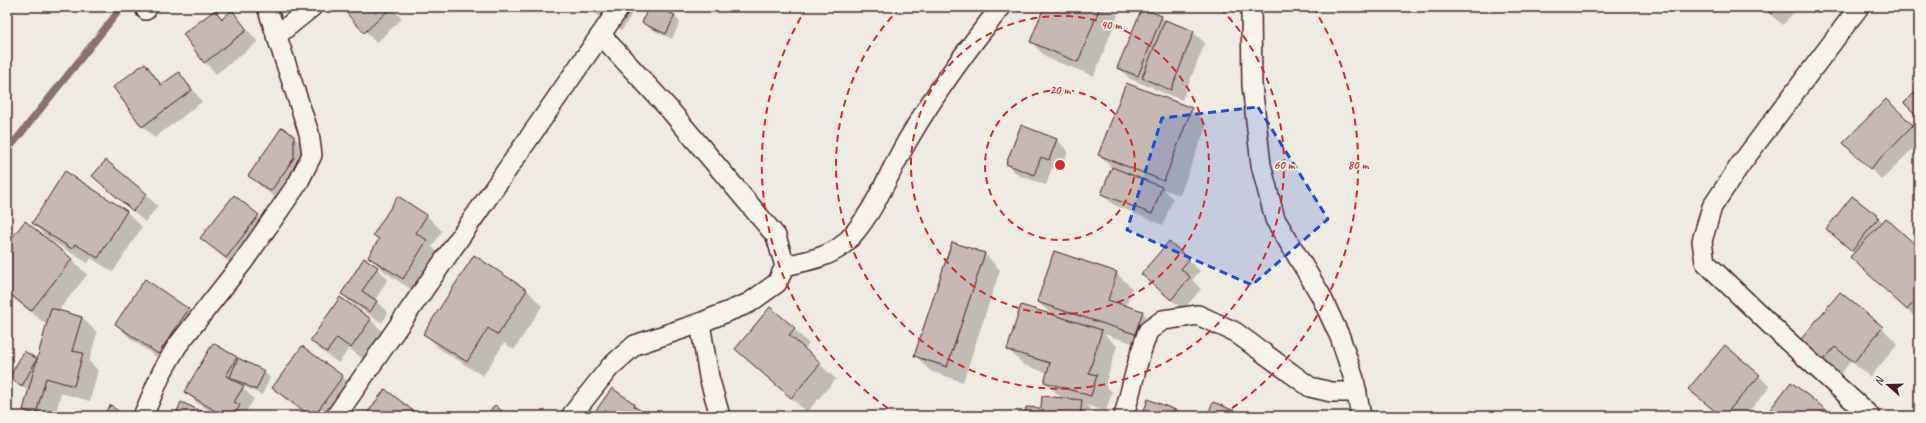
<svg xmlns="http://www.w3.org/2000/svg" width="1926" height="423" viewBox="0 0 1926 423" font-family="Caveat,sans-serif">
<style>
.shadow{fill:#0003}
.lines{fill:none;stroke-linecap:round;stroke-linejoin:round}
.stream{stroke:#8b6f72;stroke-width:7}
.building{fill:#c6b8b3;stroke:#4a1f2b}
.street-casing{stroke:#4a1f2b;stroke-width:22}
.street{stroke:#f7f3e8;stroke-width:19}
.marked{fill:#1d4ed8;fill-opacity:0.2;stroke:#1d4ed8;stroke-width:3;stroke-dasharray:8 5;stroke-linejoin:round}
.ring{fill:none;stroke:#d62828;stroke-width:2;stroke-dasharray:7 5}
.centre{fill:#d62828;stroke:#f7f3e8;stroke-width:2}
.ring-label{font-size:12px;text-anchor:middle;font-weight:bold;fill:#d62828;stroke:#f7f3e8;stroke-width:3.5;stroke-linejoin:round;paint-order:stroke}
</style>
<rect width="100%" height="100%" fill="#f0ebe0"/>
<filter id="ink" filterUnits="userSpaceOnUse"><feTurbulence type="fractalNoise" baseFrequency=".025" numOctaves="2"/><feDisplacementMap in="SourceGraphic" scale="8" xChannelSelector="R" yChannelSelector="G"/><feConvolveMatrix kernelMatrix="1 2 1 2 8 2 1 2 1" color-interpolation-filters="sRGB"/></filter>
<g filter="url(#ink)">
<g class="shadow">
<path d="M 318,7 L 331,7 L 325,13 Z"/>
<path d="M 344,7 L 392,7 L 402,19 L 376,43 Z"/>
<path d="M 585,7 L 636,7 L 622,30 Z"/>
<path d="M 649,7 L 654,7 L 674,16 L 680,22 L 672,39 L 649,28 L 643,22 Z"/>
<path d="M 1045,7 L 1110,7 L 1118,15 L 1094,76 L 1047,58 L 1031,42 Z"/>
<path d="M 1761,7 L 1798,7 L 1783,25 Z"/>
<path d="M 1142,9 L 1193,32 L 1205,43 L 1182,100 L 1154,89 L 1150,85 L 1150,87 L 1130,79 L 1119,68 Z"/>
<path d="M 215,11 L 223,19 L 232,12 L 258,42 L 216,74 L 205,62 L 184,35 Z"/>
<path d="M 145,64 L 163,85 L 179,74 L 190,85 L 202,102 L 154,138 L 143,126 Z"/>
<path d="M 1886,100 L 1919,133 L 1919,142 L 1882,180 L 1844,143 Z"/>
<path d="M 1191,109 L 1207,124 L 1180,195 L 1163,189 L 1173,199 L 1163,225 L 1114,205 L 1102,194 L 1112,168 L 1099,155 Z"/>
<path d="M 1021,126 L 1057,140 L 1068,151 L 1061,171 L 1052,168 L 1046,185 L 1018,175 L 1007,164 Z"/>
<path d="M 294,137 L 305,148 L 282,202 L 261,187 L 250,175 Z"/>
<path d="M 106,161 L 158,206 L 145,222 L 94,176 Z"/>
<path d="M 65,173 L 127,212 L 142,227 L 113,272 L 91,258 L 88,263 L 48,239 L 33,223 Z"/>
<path d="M 234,196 L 270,227 L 237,269 L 202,238 Z"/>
<path d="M 398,198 L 427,216 L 442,231 L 432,247 L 442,256 L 418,294 L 385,272 L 369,257 L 380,240 L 375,235 Z"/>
<path d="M 1878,218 L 1919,249 L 1919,321 L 1867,273 L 1851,257 L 1855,254 L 1827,229 Z"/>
<path d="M 26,222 L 72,259 L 87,275 L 58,311 L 82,317 L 97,333 L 89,361 L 98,370 L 90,401 L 61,393 L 55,416 L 30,416 L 24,410 L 29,391 L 16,384 L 10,378 L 25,353 L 37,360 L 47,325 L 7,293 L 7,246 Z"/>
<path d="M 953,243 L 985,254 L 1000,270 L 963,382 L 930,371 L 915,355 Z"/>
<path d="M 1169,243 L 1200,271 L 1192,280 L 1201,289 L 1183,310 L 1142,274 Z"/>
<path d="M 377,268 L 388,279 L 375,300 L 388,313 L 382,323 L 354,305 L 342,294 Z"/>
<path d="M 1116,273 L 1132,288 L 1126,307 L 1142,312 L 1158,328 L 1151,349 L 1104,334 L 1117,346 L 1105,385 L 1112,392 L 1106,411 L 1086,405 L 1097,416 L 1026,416 L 1062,399 L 1045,382 L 1048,373 L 1024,365 L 1009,350 L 1053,316 L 1038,302 Z"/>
<path d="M 145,281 L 189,310 L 204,326 L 174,369 L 131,339 L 116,324 Z"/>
<path d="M 527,290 L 542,306 L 514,350 L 504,343 L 483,376 L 440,349 L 424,333 Z"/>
<path d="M 1840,293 L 1882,328 L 1898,344 L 1870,377 L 1851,361 L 1837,378 L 1814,359 Z"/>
<path d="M 340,299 L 371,320 L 382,331 L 363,359 L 349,348 L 339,363 L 323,352 L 312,341 Z"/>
<path d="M 794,329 L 809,344 L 804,350 L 836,379 L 807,412 L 736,349 Z"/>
<path d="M 214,344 L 239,360 L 264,372 L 270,378 L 262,395 L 240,385 L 254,399 L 246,412 L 250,416 L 219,416 L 197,403 L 185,391 Z"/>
<path d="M 302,348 L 343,377 L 354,388 L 334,416 L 308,416 L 285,399 L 273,388 Z"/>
<path d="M 1759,376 L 1770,387 L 1745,416 L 1720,416 L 1690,388 Z"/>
<path d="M 1178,412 L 1182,416 L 1143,416 Z"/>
</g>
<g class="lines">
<path class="stream" d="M 7,151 L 122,7"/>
</g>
<g class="building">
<path d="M 343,7 L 392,7 L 364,33 L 342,8 Z"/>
<path d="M 593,7 L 611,7 L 606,15 Z"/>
<path d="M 648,7 L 656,7 L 675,15 L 666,34 L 642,23 Z"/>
<path d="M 1044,7 L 1100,7 L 1078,62 L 1030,42 Z"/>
<path d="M 1762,7 L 1777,7 L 1771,14 Z"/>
<path d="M 1142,8 L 1162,16 L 1138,76 L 1117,68 Z"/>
<path d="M 215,10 L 222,19 L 232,10 L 247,30 L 204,63 L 183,34 Z"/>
<path d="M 1165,20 L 1194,31 L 1171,90 L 1142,78 Z"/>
<path d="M 145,63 L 161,85 L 179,72 L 192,90 L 142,127 L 113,87 Z"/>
<path d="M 1126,83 L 1192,108 L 1164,181 L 1098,155 Z"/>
<path d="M 1919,88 L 1919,118 L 1904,103 Z"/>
<path d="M 1886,99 L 1913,125 L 1870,169 L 1843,143 Z"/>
<path d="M 1021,125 L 1057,139 L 1049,160 L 1041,157 L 1034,175 L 1006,164 Z"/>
<path d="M 282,127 L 294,136 L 294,158 L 271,191 L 248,176 Z"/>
<path d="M 106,160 L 147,194 L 133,211 L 92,176 Z"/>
<path d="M 1112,167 L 1162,187 L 1152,214 L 1101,194 Z"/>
<path d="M 65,171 L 127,211 L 98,258 L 75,244 L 72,249 L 32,223 Z"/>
<path d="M 234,195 L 259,215 L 226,258 L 200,238 Z"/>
<path d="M 398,196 L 427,215 L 416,233 L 427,240 L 403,279 L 368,257 L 379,239 L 373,235 Z"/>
<path d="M 1852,196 L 1879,217 L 1852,251 L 1826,229 Z"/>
<path d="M 1886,218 L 1919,248 L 1919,296 L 1907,310 L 1850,257 Z"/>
<path d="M 25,221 L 72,259 L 31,311 L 7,292 L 7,244 Z"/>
<path d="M 1169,241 L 1189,259 L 1181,269 L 1190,277 L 1171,300 L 1141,274 Z"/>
<path d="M 952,242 L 985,253 L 947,367 L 914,356 Z"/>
<path d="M 1054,251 L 1117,272 L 1108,300 L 1143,311 L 1135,334 L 1037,302 Z"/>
<path d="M 474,255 L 527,290 L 498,335 L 488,328 L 467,362 L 423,334 Z"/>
<path d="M 364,258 L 378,267 L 362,291 L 377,301 L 370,312 L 341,294 Z"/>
<path d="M 145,279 L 189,309 L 158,354 L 115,324 Z"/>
<path d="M 1840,292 L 1883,327 L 1854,362 L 1835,347 L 1821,363 L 1797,344 Z"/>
<path d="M 340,297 L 371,319 L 351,348 L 337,338 L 327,352 L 310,341 Z"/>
<path d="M 1021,305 L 1102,330 L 1089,373 L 1097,375 L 1091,396 L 1044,382 L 1050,363 L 1007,350 Z"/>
<path d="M 770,307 L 795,328 L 789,335 L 821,363 L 791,398 L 735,349 Z"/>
<path d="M 51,308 L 82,317 L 72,351 L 83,353 L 74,386 L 46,378 L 36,414 L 23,410 Z"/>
<path d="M 213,343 L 237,357 L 226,376 L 244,386 L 234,402 L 240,405 L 234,416 L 224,416 L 184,392 Z"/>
<path d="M 1725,345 L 1760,375 L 1724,416 L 1721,416 L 1688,389 Z"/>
<path d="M 302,346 L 343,376 L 314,416 L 311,416 L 272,388 Z"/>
<path d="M 24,351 L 37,359 L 22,386 L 9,378 Z"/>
<path d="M 238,358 L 265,371 L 256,390 L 230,377 Z"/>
<path d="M 1791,382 L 1834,416 L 1765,416 Z"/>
<path d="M 612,388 L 635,404 L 634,406 L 649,416 L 592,416 Z"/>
<path d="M 385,389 L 420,416 L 365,416 Z"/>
<path d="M 1042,396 L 1082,400 L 1080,416 L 1025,416 L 1026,407 L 1041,408 Z"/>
<path d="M 1148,399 L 1178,411 L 1176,416 L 1142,416 Z"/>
<path d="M 181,402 L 212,416 L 175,416 Z"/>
<path d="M 1213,402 L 1247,416 L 1207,416 Z"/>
<path d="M 111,405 L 123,416 L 101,416 Z"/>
<path d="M 495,405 L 508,416 L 486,416 Z"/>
</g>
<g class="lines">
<defs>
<g id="street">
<path d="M 1251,7 L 1252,85 L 1261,165 L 1275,219 L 1320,294 L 1340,337 L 1354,379 L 1361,416"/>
<path d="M 1859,7 L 1740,165 L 1712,207 L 1702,241 L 1705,262 L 1781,335 L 1869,415"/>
<path d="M 146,10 L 148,7"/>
<path d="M 276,36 L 312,7"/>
<path d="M 785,266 C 805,261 828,258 844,244 C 874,216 888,173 909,138 C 936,92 967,49 1001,7"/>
<path d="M 700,323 L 709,377 L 720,416"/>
<path d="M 143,416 L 162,372 L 177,346 L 243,262 L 298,183 L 312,155 L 309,133 L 267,7"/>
<path d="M 336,416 L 620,7"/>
<path d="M 571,416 L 610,367 L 635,345 L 700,323 L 749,303 L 777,283 L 785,266 L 776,236 L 669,109 L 601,35"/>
<path d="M 1124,416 L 1139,358 L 1148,331 L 1163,320 L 1198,315 L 1235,332 L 1310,387 L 1331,392 L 1357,392"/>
</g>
</defs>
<use href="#street" class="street-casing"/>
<use href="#street" class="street"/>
</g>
</g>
<path class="marked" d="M 1258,107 L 1328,219 L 1252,285 L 1127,230 L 1162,118 Z"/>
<g class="ring">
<circle cx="1060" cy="165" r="75"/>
<circle cx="1060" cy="165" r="149"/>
<path d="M1220 8A224 224 0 1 1 900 8"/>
<path d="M898 415A298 298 0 0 1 807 7M1313 7A298 298 0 0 1 1222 415"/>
</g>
<circle cx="1060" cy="165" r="6" class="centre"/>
<g class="ring-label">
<text x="1111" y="29">40 m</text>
<text x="1060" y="94">20 m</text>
<text x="1284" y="169">60 m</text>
<text x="1358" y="169">80 m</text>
</g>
<rect width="1926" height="423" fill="none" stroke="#f7f3e8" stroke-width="24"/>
<rect x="12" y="12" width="1902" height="399" fill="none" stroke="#4a1f2b" stroke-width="1.5" filter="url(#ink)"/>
<g transform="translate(1888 385) rotate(290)" stroke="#f7f3e8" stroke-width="3" paint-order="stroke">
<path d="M0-3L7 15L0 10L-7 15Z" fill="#4a1f2b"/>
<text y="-6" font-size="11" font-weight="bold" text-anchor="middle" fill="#4a1f2b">N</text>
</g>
</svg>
